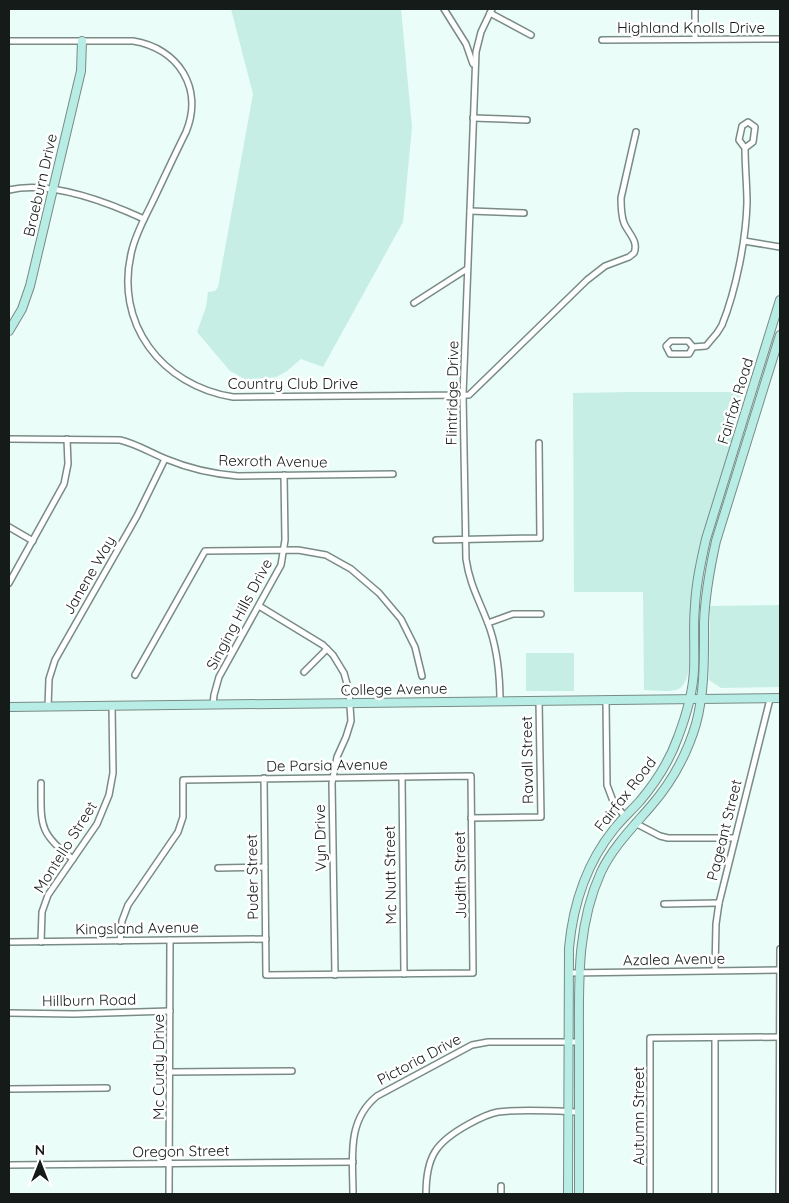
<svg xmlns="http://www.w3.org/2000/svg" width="789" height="1203" viewBox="0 0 789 1203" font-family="Quicksand,sans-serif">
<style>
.green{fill:#c6eee4}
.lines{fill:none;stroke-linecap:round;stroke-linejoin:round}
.street-casing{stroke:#7a8b86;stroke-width:8}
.secondary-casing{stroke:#7a8b86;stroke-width:10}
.street{stroke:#fff;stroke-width:5}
.secondary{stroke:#b8ede5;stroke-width:8}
.labels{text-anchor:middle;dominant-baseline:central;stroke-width:5;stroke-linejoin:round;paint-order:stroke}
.street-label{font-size:15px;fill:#141b19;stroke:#fff}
</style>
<rect width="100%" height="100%" fill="#eafdf8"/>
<g class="green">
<path d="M 231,9 L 401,9 L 412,127 L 403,222 L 323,367 L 301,359 L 287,371 L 276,377 L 247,380 L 230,371 L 197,332 L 206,307 L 208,292 L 215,291 L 218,287 L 253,94 Z"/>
<path d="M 630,392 L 742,392 L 691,625 C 690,640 694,686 676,690 C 666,692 654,690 644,690 L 643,592 L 574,592 L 573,393 Z"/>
<path d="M 780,605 L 780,687 L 721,688 L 709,680 L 710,606 Z"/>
<rect x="526" y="653" width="48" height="38"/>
</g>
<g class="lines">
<defs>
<g id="street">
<path d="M 444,9 L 466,44 L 473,64"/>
<path d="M 492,9 L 481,32 L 476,52 L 463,395 L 466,559 C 470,587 481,603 490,629 C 498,653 500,677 500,702"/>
<path d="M 695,9 L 695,39"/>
<path d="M 490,13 L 531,35"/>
<path d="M 602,40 L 780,39"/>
<path d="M 9,41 L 133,41 C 178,48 204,88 186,132 C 174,156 163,180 151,205 C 144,219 136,234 132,250 C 113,323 162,386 233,397 L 469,395 L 587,280 L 605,266 L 629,257 L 634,253 C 639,241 628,233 624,223 C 621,215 621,207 621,198 L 636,132"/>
<path d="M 473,118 L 527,120"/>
<path d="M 9,190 C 50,180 107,202 144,219"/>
<path d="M 470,211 L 524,213"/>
<path d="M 744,241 L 780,247"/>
<path d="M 414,303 L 467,269"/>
<path d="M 671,341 L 688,341 L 693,347 L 689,354 L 670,354 L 666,346 Z"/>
<path d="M 693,347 L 706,346 L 717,333 L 722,325 C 736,290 746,240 747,203 C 747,185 745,167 745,148 L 753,142 L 755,127 L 748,122 L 742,126 L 739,140 L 745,148"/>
<path d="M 9,439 L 120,440 C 137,444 151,453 166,459 C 190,469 213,474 238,476 L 393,474"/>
<path d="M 9,527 L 33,541"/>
<path d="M 436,540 L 540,538 L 539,443"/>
<path d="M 9,583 L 64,484 L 68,464 L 67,439"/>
<path d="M 259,606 L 323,645 L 333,655 L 344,673 L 349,691 L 351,721 L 346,737 L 337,757 L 332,783 L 335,975"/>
<path d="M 488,623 L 513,614 L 541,614"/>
<path d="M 304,672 L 327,649"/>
<path d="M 135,675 L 205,551 L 298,550 L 326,555 L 351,569 L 379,593 L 401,619 L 415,647 L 422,676"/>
<path d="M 606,701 L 607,785 L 613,801 L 625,817"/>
<path d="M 213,705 L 214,695 L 219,677 L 281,565 L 285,540 L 284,475"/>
<path d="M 48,707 L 49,679 L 55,660 L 137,516 L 165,459"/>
<path d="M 402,777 L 404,974"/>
<path d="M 41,783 C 41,823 38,834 73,859"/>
<path d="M 471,818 L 541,817 L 539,701"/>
<path d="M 635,823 L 660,836 L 668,838 L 735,838"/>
<path d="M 218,868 L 265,867"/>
<path d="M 664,904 L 719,903"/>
<path d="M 120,941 L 122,921 L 128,905 L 178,832 L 183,817 L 183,780 L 471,776 L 473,973 L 266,975 L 264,778"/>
<path d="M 9,942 L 266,939"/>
<path d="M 41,942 L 42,912 L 48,895 L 97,824 L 109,795 L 113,773 L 112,706"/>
<path d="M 715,970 L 716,924 L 719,903 L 770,699"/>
<path d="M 568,973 L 780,970"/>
<path d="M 9,1013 L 74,1014 L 170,1011"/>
<path d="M 170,1072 L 292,1071"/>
<path d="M 9,1089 L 107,1088"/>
<path d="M 9,1165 L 353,1162"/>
<path d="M 501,1186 L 501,1194"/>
<path d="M 169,1194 L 170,940"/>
<path d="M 353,1194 C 353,1159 346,1121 377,1096 L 472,1045 L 488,1042 L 579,1042"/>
<path d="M 426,1194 C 426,1156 436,1142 469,1124 C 478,1119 487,1114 498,1112 C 521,1109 555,1111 579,1112"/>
<path d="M 650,1194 L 650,1038 L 780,1037"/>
<path d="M 715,1194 L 715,1038"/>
<path d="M 779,1194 L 780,949"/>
</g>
<g id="secondary">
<path d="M 9,331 L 22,309 L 30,286 L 81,71 L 82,41"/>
<path d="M 9,707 L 780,698"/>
<path d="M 568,1194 L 569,948 C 573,904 586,864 614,829 C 622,819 631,811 640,801 C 656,782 670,760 678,737 C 686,716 693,692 694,670 C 695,649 693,627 695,606 C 696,583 701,561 706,539 L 780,300"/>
<path d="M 579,1194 C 579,1144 579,1093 579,1043 C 579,985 576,927 601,872 C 613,847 632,828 651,806 C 671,783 687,754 696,724 C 705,690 704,657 704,623 C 705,595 710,568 716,541 L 780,335"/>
</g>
</defs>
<use href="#street" class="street-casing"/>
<use href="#secondary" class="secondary-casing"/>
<use href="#street" class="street"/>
<use href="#secondary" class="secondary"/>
</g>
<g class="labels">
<g class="street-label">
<text x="691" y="27">Highland Knolls Drive</text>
<text transform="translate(40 185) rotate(-77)">Braeburn Drive</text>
<text x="293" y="383">Country Club Drive</text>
<text transform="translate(452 393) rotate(-89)">Flintridge Drive</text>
<text transform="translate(735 401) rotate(-73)">Fairfax Road</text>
<text transform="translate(273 461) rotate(1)">Rexroth Avenue</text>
<text transform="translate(89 575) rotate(-60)">Janene Way</text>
<text transform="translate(239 614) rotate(-62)">Singing Hills Drive</text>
<text transform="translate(394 689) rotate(-1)">College Avenue</text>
<text transform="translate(527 760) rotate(-91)">Ravall Street</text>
<text transform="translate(327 765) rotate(-1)">De Parsia Avenue</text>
<text transform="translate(625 794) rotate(-52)">Fairfax Road</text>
<text transform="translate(724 830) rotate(-76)">Pageant Street</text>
<text transform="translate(320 838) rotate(-91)">Vyn Drive</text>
<text transform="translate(65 847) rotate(-58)">Montello Street</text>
<text transform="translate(390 875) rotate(-91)">Mc Nutt Street</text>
<text transform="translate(460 875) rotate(-91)">Judith Street</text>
<text transform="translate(252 877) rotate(-91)">Puder Street</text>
<text transform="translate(137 928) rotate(-1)">Kingsland Avenue</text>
<text transform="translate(674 959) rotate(-1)">Azalea Avenue</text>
<text transform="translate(89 1000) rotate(-1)">Hillburn Road</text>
<text transform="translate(419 1059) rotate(-28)">Pictoria Drive</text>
<text transform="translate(158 1067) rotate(-90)">Mc Curdy Drive</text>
<text transform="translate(638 1116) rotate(-90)">Autumn Street</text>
<text transform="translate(181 1151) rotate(-1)">Oregon Street</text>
</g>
</g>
<rect width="789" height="1203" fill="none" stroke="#141b19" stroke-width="20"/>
<g transform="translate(40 1163)" stroke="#ffffff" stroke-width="4" paint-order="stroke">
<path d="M0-4L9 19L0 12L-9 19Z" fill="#141b19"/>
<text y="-8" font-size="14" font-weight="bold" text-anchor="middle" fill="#141b19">N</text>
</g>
</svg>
